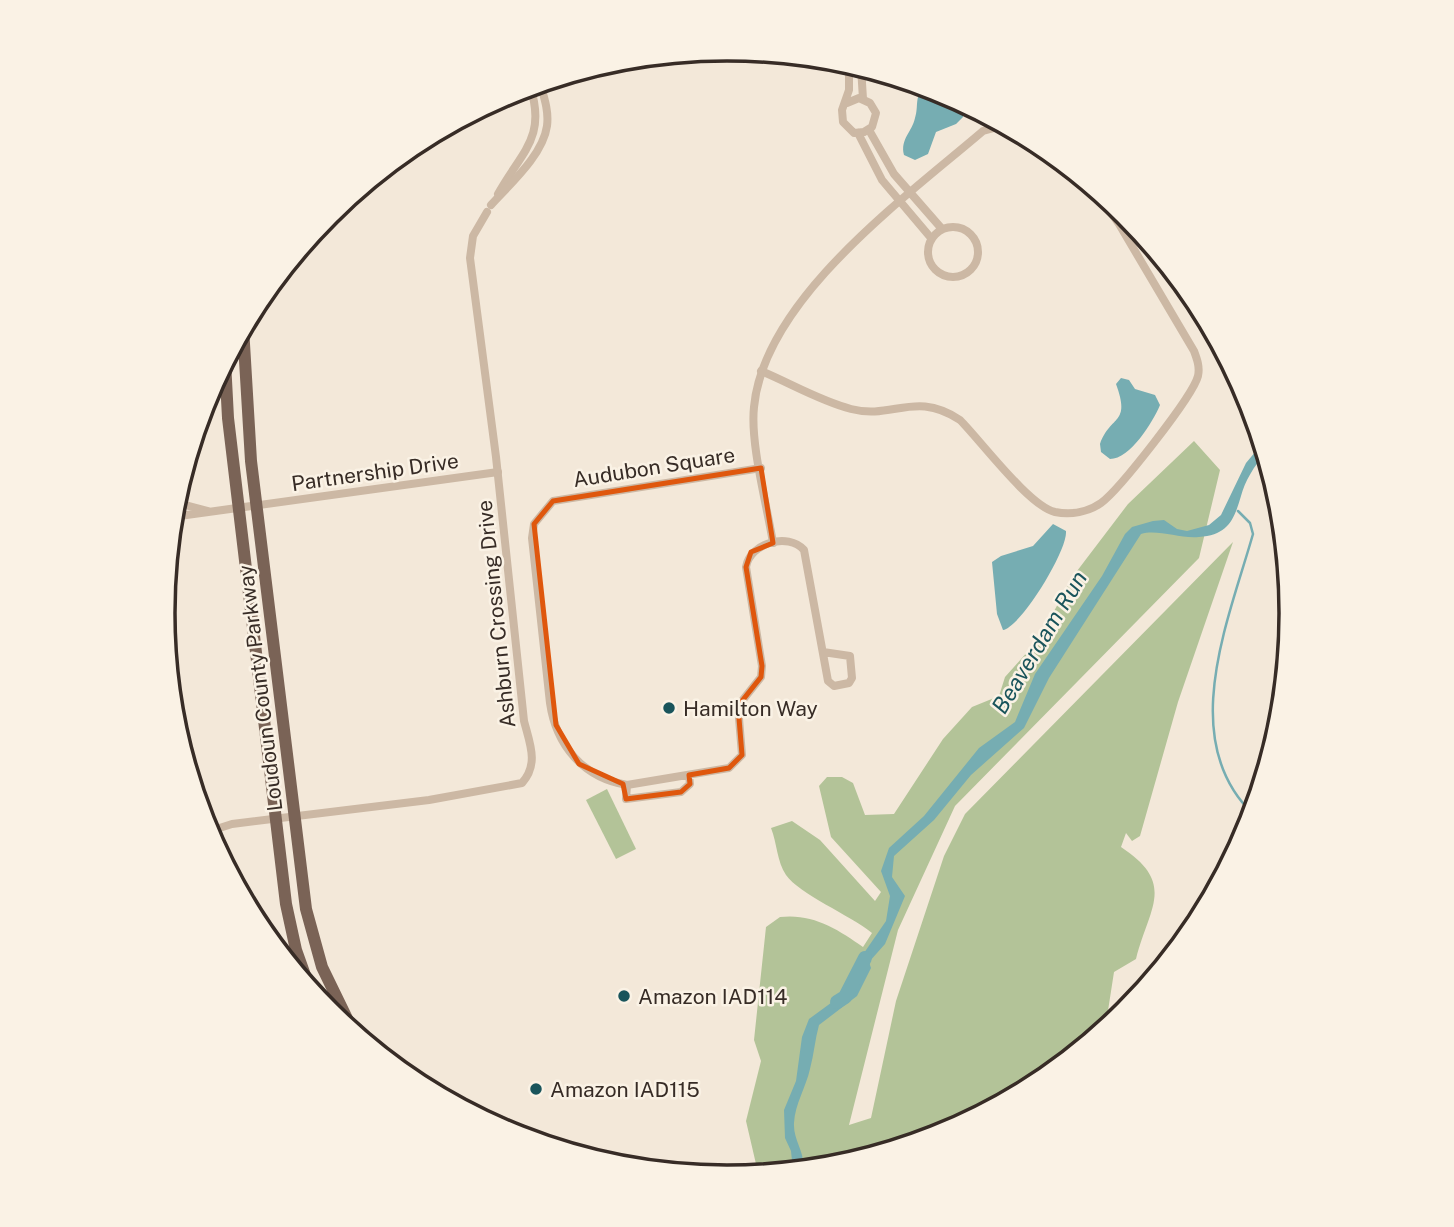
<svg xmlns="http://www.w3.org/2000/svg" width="1454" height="1227" viewBox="0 0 1454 1227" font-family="'Public Sans',sans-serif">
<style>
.green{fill:#b3c398}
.water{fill:#76adb2}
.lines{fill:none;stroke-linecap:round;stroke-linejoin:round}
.stream{stroke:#76adb2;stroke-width:2.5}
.river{stroke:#76adb2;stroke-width:14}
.minor{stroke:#ccb8a4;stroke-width:8}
.secondary{stroke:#9f8675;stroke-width:10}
.primary{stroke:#7a6356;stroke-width:12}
.marked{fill:none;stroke:#df570d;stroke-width:5;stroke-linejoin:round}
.poi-dot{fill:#19545b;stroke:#faf2e5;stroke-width:2.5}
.labels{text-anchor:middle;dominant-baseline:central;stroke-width:5;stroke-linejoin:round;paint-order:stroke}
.street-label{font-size:21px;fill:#372c26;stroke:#faf2e5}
.poi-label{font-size:21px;fill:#372c26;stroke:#faf2e5;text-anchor:start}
.water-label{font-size:23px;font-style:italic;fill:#19545b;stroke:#faf2e5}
.rim{fill:none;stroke:#372c26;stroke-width:3.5}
</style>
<rect width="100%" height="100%" fill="#f3e8d9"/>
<g class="green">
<path d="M 1194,441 L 1220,470 L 1199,558 L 955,806 L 898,930 L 849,1125 L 871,1118 L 896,1001 L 944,856 L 965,814 L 1233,542 L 1178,702 L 1140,836 L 1132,841 L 1126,833 L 1121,847 C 1177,884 1149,907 1136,959 L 1114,972 L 1105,1030 L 1040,1083 L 943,1135 L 837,1167 L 754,1175 L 756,1164 L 746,1121 L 761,1061 L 754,1040 L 766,927 L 780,917 C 812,913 838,929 863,947 L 872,933 C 850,915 799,894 786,875 C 777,862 777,843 771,828 L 792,821 L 820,840 L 875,901 L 881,892 L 831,837 L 819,786 L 827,777 L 842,777 L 853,783 L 865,815 L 894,814 L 943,739 L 972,707 L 999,696 L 1005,677 L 1038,640 L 1074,575 L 1128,504 Z"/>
<path d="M 607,789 L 636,849 L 616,859 L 586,800 Z"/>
</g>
<g class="water">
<path d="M 924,87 L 964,103 L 963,117 L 956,124 L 936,132 L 928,154 L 915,160 L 904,155 C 900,139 912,132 915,118 C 919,106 914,97 924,87 Z"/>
<path d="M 1121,378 L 1129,380 L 1135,389 L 1155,395 L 1160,405 C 1153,422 1130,459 1110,459 L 1101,452 L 1100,444 C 1111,414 1131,425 1116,384 Z"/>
<path d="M 1261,445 L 1265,454 C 1254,466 1245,481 1241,496 C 1234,520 1228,535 1199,537 C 1180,539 1158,529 1141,534 L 1049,678 L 1024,728 L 971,775 L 934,820 L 894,856 L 892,877 L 905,896 L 885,944 L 869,962 L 871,968 L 857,996 L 819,1025 C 815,1039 814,1054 810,1069 C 806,1087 795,1104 794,1123 C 793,1141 806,1152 803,1171 L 793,1171 L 791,1151 L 785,1138 L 784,1110 L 796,1081 L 802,1037 L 809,1019 L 850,989 L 864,953 L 886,921 L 890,896 L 881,871 L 889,848 L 924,816 L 979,748 L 1015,722 L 1035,674 L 1102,576 L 1125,534 L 1132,527 L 1153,521 L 1164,520 L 1177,529 L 1187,531 L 1209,525 L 1221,515 L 1246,463 Z"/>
<path d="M 1053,524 L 1066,531 C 1068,550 1021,627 1003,630 L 997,614 L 992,562 L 1001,556 L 1033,546 Z"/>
</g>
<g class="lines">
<path class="stream" d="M 1238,511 L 1250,523 L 1253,534 C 1229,619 1176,740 1253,814"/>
<path class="river" d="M 837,1002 L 845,997 L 865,958"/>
<g class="minor">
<path d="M 861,67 L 863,99"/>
<path d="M 847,103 L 859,98 L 870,103 L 876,113 L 872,127 L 864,132 L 854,133 L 843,122 L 842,110 L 849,90 L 849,64"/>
<path d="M 869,130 L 894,174 L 942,229"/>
<path d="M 858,133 L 882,180 L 931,238"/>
<path d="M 498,194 C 521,152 547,138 530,86"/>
<path d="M 491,205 C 510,184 543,155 547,126 C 549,111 544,97 540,83"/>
<circle cx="953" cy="252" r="25"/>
<path d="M 761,371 C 790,383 820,401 851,409 C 893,420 915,390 960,420 C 981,441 1029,506 1055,512 C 1071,515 1088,512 1101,503 C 1119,490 1193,396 1198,376 C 1200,367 1197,359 1194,351 L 1119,224 L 1094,188"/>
<path d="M 174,502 L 208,511"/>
<path d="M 172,517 L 498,472"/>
<path d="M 773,543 C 767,505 750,444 754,407 C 764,299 906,197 983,131 L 1005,125"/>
<path d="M 689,775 L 690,784 L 681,792 L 626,799 L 627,785 L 729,768 L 742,755 L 738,706 L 761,677 L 762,666 L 746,567 C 750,543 788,532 804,550 L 828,681 L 834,686 L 849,683 L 852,678 L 850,656 L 823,652"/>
<path d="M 627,785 C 583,778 556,745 550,703 L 532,538 L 534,524 L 553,501 L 761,468"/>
<path d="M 207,832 L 232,824 L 429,800 L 522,783 C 539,764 530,744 524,721 L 496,457 L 470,258 L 473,236 L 487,212"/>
</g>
<path class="secondary" d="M 1183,284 L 1235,372"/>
<g class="primary">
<path d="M 243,327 L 251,461 L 306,909 L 322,967 L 355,1035"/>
<path d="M 225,361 L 228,418 L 286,904 L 296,950 L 311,992"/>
</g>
</g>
<path class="marked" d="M 761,468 L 773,543 L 751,552 L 746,567 L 762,666 L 761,677 L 738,706 L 742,755 L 729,768 L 689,775 L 690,784 L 681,792 L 626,799 L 623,784 L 579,764 L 556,725 L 534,524 L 553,501 Z"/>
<g class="poi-dot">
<circle cx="669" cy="708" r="7"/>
<circle cx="624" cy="996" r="7"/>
<circle cx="536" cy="1089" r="7"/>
</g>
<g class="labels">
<g class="street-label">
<text transform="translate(654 467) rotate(-9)">Audubon Square</text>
<text transform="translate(375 472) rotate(-8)">Partnership Drive</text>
<text transform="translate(496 614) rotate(-96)">Ashburn Crossing Drive</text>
<text transform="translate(260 688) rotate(-97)">Loudoun County Parkway</text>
</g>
<g class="poi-label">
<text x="683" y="708">Hamilton Way</text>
<text x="638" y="996">Amazon IAD114</text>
<text x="550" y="1089">Amazon IAD115</text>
</g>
<g class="water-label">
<text transform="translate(1039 642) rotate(-59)">Beaverdam Run</text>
</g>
</g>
<path d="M0 0H1454V1227H0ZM175 613a552 552 0 1 1 1104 0a552 552 0 1 1-1104 0Z" fill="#faf2e5" fill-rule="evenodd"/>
<path class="rim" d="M175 613a552 552 0 1 1 1104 0a552 552 0 1 1-1104 0Z"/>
</svg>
